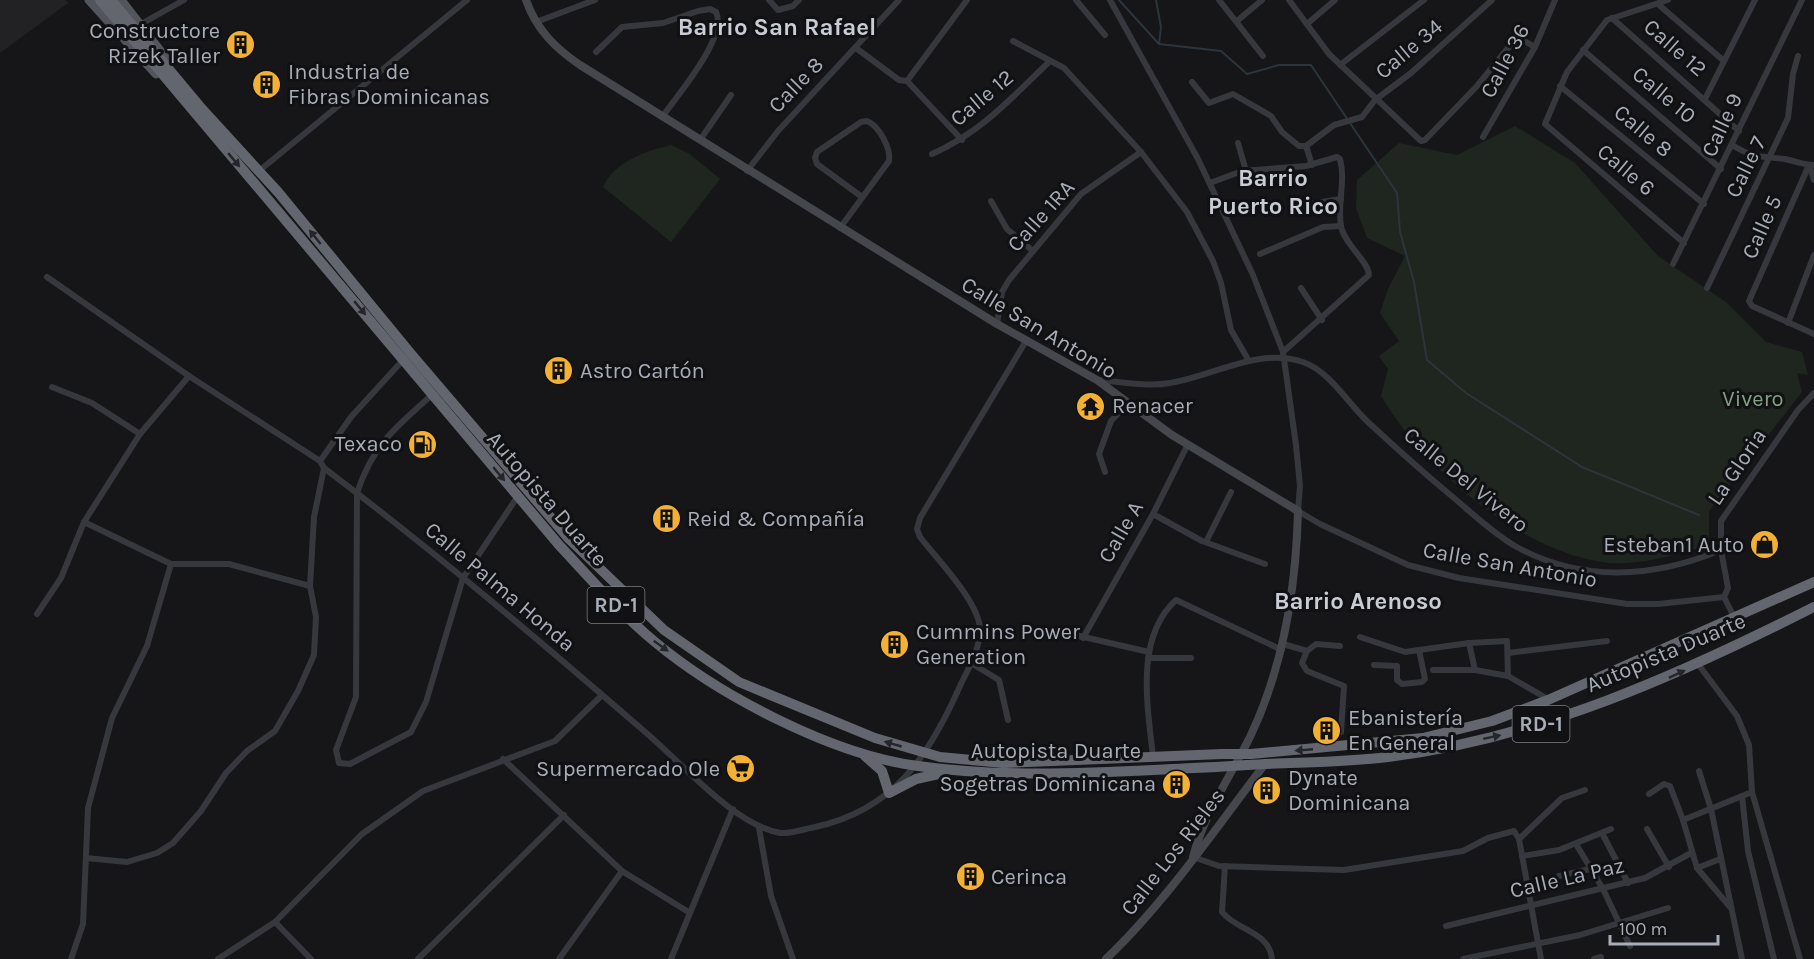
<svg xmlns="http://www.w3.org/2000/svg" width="1814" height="959" viewBox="0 0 1814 959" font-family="Karla,sans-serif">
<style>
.built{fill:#222225}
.green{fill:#1e261f}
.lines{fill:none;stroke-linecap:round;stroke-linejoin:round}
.stream{stroke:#2c353c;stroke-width:2}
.street{stroke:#37383d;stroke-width:6}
.secondary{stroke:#45474d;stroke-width:8}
.primary{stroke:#53555c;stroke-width:9}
.highway{stroke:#63666e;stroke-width:10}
.highway-bridge{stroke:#63666e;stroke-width:10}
.oneway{fill:#26262a}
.labels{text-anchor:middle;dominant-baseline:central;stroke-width:6;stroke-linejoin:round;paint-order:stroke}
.shield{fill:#111113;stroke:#7b7e86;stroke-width:1.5}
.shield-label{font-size:21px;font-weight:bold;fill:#a8adb8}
.poi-label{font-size:22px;fill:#a8adb8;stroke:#111113;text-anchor:start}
.street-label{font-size:22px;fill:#a8adb8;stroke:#111113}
.park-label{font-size:22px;fill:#7fa381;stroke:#111113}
.neighbourhood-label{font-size:24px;font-weight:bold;fill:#c9ccd4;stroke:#111113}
</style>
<rect width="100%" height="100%" fill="#161618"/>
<path class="built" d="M 0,0 L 66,0 L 68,3 L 0,53 Z"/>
<g class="green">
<path d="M 1515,126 L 1575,163 L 1658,256 L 1726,302 L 1766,342 L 1802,352 L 1808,375 L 1797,373 L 1802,392 L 1709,511 L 1709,545 C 1675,555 1637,567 1601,562 C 1517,549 1423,467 1381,396 L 1388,369 L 1379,356 L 1399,341 L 1380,313 L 1388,289 L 1405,256 L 1367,238 L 1356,208 L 1357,180 L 1399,143 L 1457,155 Z"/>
<path d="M 671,145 L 690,154 L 720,179 L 671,242 L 603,187 C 614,162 645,151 671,145 Z"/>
</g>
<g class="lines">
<g class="stream">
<path d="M 1119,0 L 1159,44 L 1221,51 L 1247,74 L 1279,65 L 1311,65 L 1397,193 L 1400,232 L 1414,282 L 1427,360 L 1466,393 L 1582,467 L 1699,515"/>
<path d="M 1156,0 L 1161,27 L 1159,44"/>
</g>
<g class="street">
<path d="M 769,0 L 778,10 L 793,6 L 799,0"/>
<path d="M 1076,0 L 1105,35"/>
<path d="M 1110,0 L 1198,159 L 1253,275 L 1283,352 L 1296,445 L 1300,486 L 1298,511 L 1320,524 L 1408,565 L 1459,578 L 1627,604 L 1658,604 L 1724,597"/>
<path d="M 1219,0 L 1263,56"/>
<path d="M 1289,0 L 1329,54 L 1421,141 L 1425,140 L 1477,86 L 1517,37 L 1535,47"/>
<path d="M 1668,0 L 1607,20 L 1567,72 L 1545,124 L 1684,243"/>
<path d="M 1659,5 L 1724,61"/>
<path d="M 1612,18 L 1739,131"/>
<path d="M 1237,21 L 1262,0"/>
<path d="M 536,22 L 595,0"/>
<path d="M 141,24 L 184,0"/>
<path d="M 1307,24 L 1335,0"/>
<path d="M 1013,41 L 1064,68 L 1141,152 L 1187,212 L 1213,261 L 1221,283 L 1231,330 L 1249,361"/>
<path d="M 856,48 L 899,80 L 907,81 L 962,140"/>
<path d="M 1583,50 L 1721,169"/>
<path d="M 596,52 L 622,27 L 663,23 L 698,11 L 710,9 L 716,12 C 728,37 677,96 662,117"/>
<path d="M 1340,65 L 1424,0"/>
<path d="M 907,81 L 967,0"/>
<path d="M 1192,82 L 1209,103 L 1233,94 L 1271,116 L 1282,132 L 1299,146 L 1306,146"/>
<path d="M 1560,86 L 1704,204"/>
<path d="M 1705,99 L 1755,0"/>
<path d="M 1483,137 L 1535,47 L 1555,0"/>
<path d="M 700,140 L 731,95"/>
<path d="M 1238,143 L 1246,171"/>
<path d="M 1732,145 C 1755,159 1761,156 1785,159 C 1795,161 1804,165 1814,165"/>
<path d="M 1306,146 L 1334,125 L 1362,117 L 1375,100 L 1411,73 L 1492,0"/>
<path d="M 1306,146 L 1312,165"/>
<path d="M 932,154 C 983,131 1010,99 1049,62"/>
<path d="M 1809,165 L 1749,301 L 1752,306 L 1814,334"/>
<path d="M 1809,165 L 1814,180"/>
<path d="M 259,171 L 467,0"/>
<path d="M 747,171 L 778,131 L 899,0"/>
<path d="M 1210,183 L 1242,171 L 1306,166 L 1337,157 L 1340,159 C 1346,181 1337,204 1341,226 C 1344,244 1369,262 1369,275 L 1283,352"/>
<path d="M 991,201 L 1007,229 L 1033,251"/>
<path d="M 1291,207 L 1341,199"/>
<path d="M 840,228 L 889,161 C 891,148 879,126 867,121 L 861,122 L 817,152 L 815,158 L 817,164 L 862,197"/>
<path d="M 1260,254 L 1323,227 L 1341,226"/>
<path d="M 1673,264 L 1802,0"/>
<path d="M 47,277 L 189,376 L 320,461 L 324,468 C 434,551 540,641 644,731 C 680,761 734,825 780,833 C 791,834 804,829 815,827 C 894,810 929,756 960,686 C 968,669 980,650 980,629 C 979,602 937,559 920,537 L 917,529 L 920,518 L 1026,341"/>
<path d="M 1301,288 L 1322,320"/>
<path d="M 1707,288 L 1788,118 L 1793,74 L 1798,56"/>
<path d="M 1788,323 L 1814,255"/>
<path d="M 997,324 L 1002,292 L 1009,280 L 1081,194 L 1141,152"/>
<path d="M 1098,380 C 1122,382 1147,387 1170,383 C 1214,376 1258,347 1303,362 C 1331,372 1348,404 1369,423 C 1397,449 1425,474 1454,498 C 1474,515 1493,533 1515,546 C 1581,583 1654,578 1721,550"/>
<path d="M 52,387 L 92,403 L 140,434"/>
<path d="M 433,394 C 396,427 373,444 357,493 L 356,697 L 336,750 L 339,763 L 350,764 L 411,732 L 426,702 L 463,578 L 518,496"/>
<path d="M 320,461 L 351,417 L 403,360"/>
<path d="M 1105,472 L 1099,454 L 1111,421 L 1127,404"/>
<path d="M 1153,514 L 1202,541 L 1265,564"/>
<path d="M 84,522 L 171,564 L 229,564 L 310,586"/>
<path d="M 1206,542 L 1231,492"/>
<path d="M 37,614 L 61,578 L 84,522 L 140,434 L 189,376"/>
<path d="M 1734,617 L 1724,597 L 1728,588 L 1721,550 L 1721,521 L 1798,410 L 1814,393"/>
<path d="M 1062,632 L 1149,652"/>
<path d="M 1360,637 L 1405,652 L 1469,643 L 1507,641 L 1508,676 L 1548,699"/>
<path d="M 1083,638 L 1153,514 L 1188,444"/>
<path d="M 1469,643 L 1475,670"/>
<path d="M 1283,644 L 1307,651 L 1302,663 L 1307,671 L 1344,686 L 1341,732"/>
<path d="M 1307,651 L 1316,644 L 1340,646"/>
<path d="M 1508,653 L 1607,641"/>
<path d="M 1148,658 L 1191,658"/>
<path d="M 971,663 L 999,680 L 1008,720"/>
<path d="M 1698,664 L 1737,716 L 1749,745 L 1752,792 L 1800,959"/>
<path d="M 1374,665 L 1397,666 L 1397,680 L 1402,684 L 1422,682 L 1425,679 L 1419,650"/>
<path d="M 1433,670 L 1475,670 L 1508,676"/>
<path d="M 1153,757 C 1148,708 1134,638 1176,600 L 1282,650"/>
<path d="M 503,759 L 622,871 L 690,913"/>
<path d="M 1699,771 L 1711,809 L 1742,959"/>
<path d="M 1649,794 L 1664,784 L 1670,786 L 1683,820 L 1697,868 L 1730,907"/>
<path d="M 1742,796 L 1748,851 L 1774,959"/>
<path d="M 1683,820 L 1752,792"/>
<path d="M 759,828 L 771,896 L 793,959"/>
<path d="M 1647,829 L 1669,867"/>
<path d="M 1602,833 L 1628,883"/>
<path d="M 1519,839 L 1562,798 L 1585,790"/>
<path d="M 1576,844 L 1603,889 L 1630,946"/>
<path d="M 1522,856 L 1559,850 L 1611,829"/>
<path d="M 1193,857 L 1219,866 L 1344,870 L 1463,851 L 1488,838 L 1514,831 L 1519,839 L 1541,959"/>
<path d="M 86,858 L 127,862 L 157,853 L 173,843 L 201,811 L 226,773 L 247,751 L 275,731 L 298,691 L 314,655 L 316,617 L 310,586 L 314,517 L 324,468"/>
<path d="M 1225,866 L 1222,912 C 1237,931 1269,931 1272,959"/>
<path d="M 1697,868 L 1720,859"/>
<path d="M 1559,876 L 1590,869"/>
<path d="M 275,922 L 311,959"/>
<path d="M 1446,926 L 1645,878 L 1691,853"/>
<path d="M 71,959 L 83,924 L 88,808 L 112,718 L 147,646 L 171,564"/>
<path d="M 218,959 L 275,922 L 362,834 L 423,791 L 555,741 L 601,696"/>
<path d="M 418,959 L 564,815"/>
<path d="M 559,959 L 622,871"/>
<path d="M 671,959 L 733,809"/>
<path d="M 1463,959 L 1580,935 L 1668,908"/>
<path d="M 1594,959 L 1601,957"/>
</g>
<g class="secondary">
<path d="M 526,0 C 536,29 555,48 580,65 L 997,324 L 1097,380 L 1172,435 L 1298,511 C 1296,589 1284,666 1250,737 C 1230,777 1204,814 1193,857"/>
<path d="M 1106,959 C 1165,903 1215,829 1265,764"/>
</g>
<g class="primary">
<path d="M 89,0 L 156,74"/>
<path d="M 121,0 L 168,61"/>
</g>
<g class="highway">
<path d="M 100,0 L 559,545 C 590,578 620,613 655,642 C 720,696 833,755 918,766 C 1017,780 1117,771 1216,767"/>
<path d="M 111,0 L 202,109 L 278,192 L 411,354 L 569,539 L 664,630 L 739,682 L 875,738 L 940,757 L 1003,763 L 1222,754"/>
<path d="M 1251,754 L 1423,738 L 1492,721 L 1548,700 L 1814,582"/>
<path d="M 865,756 L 882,771 L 889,793 L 916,779 L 943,773"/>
<path d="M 1247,765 C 1294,762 1341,763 1388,757 C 1540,738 1679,675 1814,607"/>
</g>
<g class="highway-bridge">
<path d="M 1222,754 L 1251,754"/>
<path d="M 1216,767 L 1247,765"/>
</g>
</g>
<defs><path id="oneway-solid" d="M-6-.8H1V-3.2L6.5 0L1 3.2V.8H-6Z" transform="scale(1.5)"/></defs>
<g class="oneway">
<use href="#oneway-solid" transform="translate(234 160) rotate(50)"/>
<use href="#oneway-solid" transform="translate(315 237) rotate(-129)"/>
<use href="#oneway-solid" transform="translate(360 308) rotate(50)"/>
<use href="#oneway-solid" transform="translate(499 474) rotate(50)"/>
<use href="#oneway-solid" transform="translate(661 646) rotate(36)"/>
<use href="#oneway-solid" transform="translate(1677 674) rotate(-25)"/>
<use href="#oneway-solid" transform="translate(1492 737) rotate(-12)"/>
<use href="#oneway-solid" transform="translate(893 744) rotate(-164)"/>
<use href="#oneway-solid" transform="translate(1304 750) rotate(175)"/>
</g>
<defs>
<symbol id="building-disc" viewBox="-11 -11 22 22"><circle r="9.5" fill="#f2b134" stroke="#111113"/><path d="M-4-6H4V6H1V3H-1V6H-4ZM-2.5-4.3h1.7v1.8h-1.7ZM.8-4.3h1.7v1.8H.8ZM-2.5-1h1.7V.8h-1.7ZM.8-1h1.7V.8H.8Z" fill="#111"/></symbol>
<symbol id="temple-disc" viewBox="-11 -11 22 22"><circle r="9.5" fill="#f2b134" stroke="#111113"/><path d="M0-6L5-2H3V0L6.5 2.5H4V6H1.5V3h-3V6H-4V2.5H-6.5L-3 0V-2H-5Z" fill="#111"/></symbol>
<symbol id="fuel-disc" viewBox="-11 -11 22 22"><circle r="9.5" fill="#f2b134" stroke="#111113"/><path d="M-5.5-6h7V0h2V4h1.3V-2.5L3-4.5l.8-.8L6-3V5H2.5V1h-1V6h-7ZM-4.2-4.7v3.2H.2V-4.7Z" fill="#111"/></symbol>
<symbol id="shop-disc" viewBox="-11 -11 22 22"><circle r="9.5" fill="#f2b134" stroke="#111113"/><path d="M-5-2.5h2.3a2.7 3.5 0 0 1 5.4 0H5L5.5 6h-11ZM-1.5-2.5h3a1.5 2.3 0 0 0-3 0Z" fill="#111"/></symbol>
<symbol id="supermarket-disc" viewBox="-11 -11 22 22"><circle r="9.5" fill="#f2b134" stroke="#111113"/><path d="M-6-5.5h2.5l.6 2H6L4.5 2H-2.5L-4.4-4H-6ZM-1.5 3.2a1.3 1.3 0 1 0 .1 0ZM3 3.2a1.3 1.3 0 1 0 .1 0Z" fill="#111"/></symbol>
</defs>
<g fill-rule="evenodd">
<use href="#building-disc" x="224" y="28" width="33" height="33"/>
<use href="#building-disc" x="250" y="68" width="33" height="33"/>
<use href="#building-disc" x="542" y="354" width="33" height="33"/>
<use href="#temple-disc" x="1074" y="390" width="33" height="33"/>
<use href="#fuel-disc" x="406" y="428" width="33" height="33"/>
<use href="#building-disc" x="650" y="502" width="33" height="33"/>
<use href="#shop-disc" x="1748" y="528" width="33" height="33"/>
<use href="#building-disc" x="878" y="628" width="33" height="33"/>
<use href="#building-disc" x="1310" y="714" width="33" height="33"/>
<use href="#supermarket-disc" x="724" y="752" width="33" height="33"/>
<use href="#building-disc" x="1160" y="768" width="33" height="33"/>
<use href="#building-disc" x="1250" y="774" width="33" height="33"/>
<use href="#building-disc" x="954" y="860" width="33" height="33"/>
</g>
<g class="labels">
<g class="shield">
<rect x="587.5" y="587" width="57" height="36" rx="4.5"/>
<rect x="1512.5" y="706" width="57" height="36" rx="4.5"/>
</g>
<g class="shield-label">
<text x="616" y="605">RD-1</text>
<text x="1541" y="724">RD-1</text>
</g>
<g class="poi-label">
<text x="220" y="31" text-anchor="end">Constructore<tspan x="220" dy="25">Rizek Taller</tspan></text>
<text x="288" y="72">Industria de<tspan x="288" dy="25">Fibras Dominicanas</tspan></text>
<text x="580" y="371">Astro Cartón</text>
<text x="1112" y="406">Renacer</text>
<text x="402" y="444" text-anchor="end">Texaco</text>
<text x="687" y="519">Reid &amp; Compañía</text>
<text x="1744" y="545" text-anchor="end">Esteban1 Auto</text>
<text x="916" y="632">Cummins Power<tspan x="916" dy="25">Generation</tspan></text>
<text x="1348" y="718">Ebanistería<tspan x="1348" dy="25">En General</tspan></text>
<text x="720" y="769" text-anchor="end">Supermercado Ole</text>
<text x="1288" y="778">Dynate<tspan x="1288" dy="25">Dominicana</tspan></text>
<text x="1156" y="784" text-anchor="end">Sogetras Dominicana</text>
<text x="991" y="877">Cerinca</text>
</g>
<g class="street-label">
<text transform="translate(1675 48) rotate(41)">Calle 12</text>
<text transform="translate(1409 49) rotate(-40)">Calle 34</text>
<text transform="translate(1505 61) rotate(-62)">Calle 36</text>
<text transform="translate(796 85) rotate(-46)">Calle 8</text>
<text transform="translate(1664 95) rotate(40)">Calle 10</text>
<text transform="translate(982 98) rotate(-40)">Calle 12</text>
<text transform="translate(1722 125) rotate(-65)">Calle 9</text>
<text transform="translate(1643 131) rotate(40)">Calle 8</text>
<text transform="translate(1746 167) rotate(-64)">Calle 7</text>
<text transform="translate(1626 170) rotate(40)">Calle 6</text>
<text transform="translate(1041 216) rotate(-48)">Calle 1RA</text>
<text transform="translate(1762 227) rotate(-66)">Calle 5</text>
<text transform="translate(1039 328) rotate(31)">Calle San Antonio</text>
<text transform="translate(1737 467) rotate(-56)">La Gloria</text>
<text transform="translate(1466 480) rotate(39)">Calle Del Vivero</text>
<text transform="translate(547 499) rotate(49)">Autopista Duarte</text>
<text transform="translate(1121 532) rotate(-60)">Calle A</text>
<text transform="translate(1510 565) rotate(10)">Calle San Antonio</text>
<text transform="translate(500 587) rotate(40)">Calle Palma Honda</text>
<text transform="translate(1666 653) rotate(-23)">Autopista Duarte</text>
<text x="1056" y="751">Autopista Duarte</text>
<text transform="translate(1173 852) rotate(-52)">Calle Los Rieles</text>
<text transform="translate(1567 878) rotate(-13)">Calle La Paz</text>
</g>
<g class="park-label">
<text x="1753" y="399">Vivero</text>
</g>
<g class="neighbourhood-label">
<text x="777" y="27">Barrio San Rafael</text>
<text x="1273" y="178">Barrio<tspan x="1273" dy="28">Puerto Rico</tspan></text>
<text x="1358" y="601">Barrio Arenoso</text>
</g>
</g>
<path d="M1610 935v9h108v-9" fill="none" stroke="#a8adb8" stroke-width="3"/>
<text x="1619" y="935" font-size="18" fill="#a8adb8" stroke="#111113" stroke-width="4.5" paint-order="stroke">100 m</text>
</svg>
